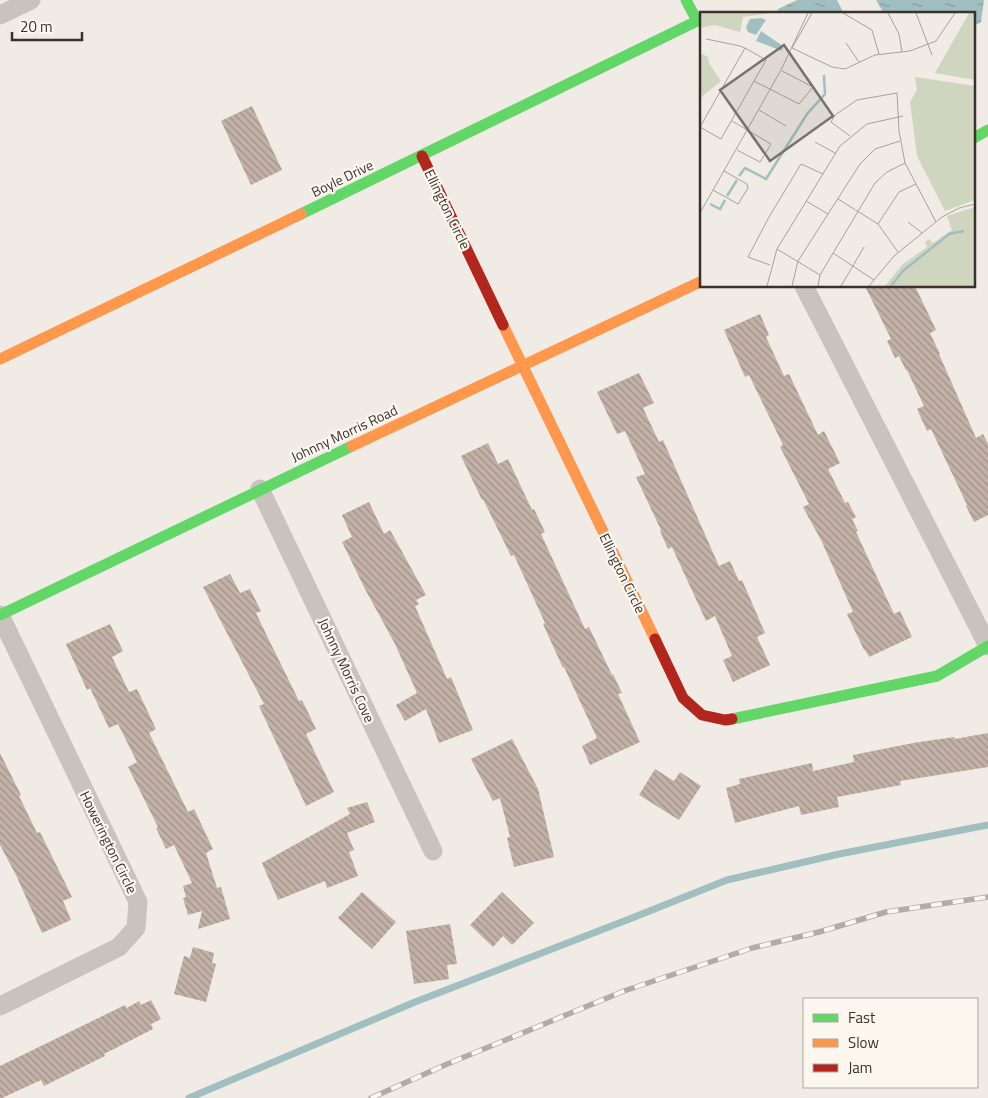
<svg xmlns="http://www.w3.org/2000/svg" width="988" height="1098" viewBox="0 0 988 1098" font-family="'Titillium Web',sans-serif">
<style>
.water{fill:url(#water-ripples)}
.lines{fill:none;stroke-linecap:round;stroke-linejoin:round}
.stream{stroke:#a1bfc1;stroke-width:7}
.building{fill:url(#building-back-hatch)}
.street{stroke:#c9c3bd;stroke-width:19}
.fast{stroke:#63d668;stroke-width:11}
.slow{stroke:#ff974d;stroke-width:11}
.jam{stroke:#b3261e;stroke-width:11}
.rail-casing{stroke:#b1aca7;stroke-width:5.5}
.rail{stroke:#fbf6ee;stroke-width:4;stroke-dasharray:11;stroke-linecap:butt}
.labels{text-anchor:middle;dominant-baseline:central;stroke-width:4.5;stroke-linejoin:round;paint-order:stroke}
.street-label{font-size:14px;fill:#3a312b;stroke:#fbf6ee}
.inset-river{fill:none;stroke:#a1bfc1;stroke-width:2.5}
.inset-road{fill:none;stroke:#a7a19b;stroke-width:1}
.view{fill:#7a726c;fill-opacity:0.15;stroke:#7a726c;stroke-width:2.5}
.inset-edge{fill:none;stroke:#3a312b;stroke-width:2.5}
</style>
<defs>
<pattern id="water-ripples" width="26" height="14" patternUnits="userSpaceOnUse" patternTransform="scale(1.25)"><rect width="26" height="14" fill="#a1bfc1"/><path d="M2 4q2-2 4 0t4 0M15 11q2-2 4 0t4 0" fill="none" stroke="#849c9d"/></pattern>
<pattern id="building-back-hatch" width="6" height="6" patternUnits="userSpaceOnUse" patternTransform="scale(1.25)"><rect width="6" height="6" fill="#c3b1a7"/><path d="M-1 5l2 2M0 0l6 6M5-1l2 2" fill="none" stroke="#9f9188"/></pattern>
</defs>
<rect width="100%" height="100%" fill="#f0ebe5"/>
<g class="water">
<path d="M 797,0 L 837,0 L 844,14 L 777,14 L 778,9 Z"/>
<path d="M 876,0 L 984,0 L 981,22 L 974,26 L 974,14 L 884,14 Z"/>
</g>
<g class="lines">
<path class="stream" d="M 189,1098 L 415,1002 L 632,918 L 727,880 L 839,854 L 988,825"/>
</g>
<g class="building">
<path d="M 252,106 L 282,170 L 251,185 L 221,121 Z"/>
<path d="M 865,286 L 915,286 L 936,330 L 930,333 L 940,354 L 939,354 L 976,438 L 983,434 L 988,444 L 988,515 L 974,522 L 966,506 L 967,505 L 931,429 L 927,431 L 917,409 L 924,406 L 907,370 L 906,370 L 899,356 L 895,358 L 887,341 L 891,339 Z"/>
<path d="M 760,314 L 769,335 L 766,337 L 784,376 L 789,374 L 818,435 L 824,431 L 840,463 L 828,469 L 845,503 L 848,502 L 856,517 L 852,519 L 858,531 L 856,532 L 894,614 L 900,611 L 912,637 L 869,657 L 865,650 L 864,650 L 847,614 L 853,612 L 822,542 L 803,507 L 809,504 L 780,447 L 783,445 L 749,375 L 745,377 L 724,330 Z"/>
<path d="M 639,373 L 654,403 L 643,408 L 659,442 L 663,440 L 719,566 L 730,561 L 739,581 L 742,580 L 765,633 L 757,637 L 770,665 L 733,682 L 723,660 L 732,656 L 715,616 L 706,621 L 672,547 L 668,549 L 660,531 L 661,530 L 636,477 L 645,474 L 625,431 L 617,434 L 597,392 Z"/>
<path d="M 488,443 L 498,464 L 508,459 L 532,510 L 534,509 L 545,532 L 541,534 L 585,629 L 589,627 L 612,675 L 613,674 L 622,693 L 618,694 L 640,742 L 590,765 L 582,746 L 597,738 L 564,667 L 563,668 L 543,624 L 545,623 L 514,555 L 511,556 L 483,499 L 482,500 L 461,456 Z"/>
<path d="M 369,502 L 384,534 L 390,530 L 426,595 L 416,600 L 419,604 L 415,606 L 447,679 L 451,677 L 473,730 L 439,743 L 426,709 L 405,721 L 396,705 L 417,693 L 395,644 L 366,591 L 342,542 L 352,537 L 342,515 Z"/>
<path d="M 230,574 L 240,593 L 250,589 L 261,611 L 256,613 L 268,638 L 299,701 L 302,700 L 316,729 L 306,734 L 334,792 L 306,806 L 259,706 L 264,704 L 203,587 Z"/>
<path d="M 110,624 L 123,651 L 112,657 L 129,692 L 137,689 L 156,729 L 149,733 L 188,812 L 194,809 L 213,849 L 206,853 L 217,888 L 221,887 L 230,919 L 198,929 L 202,911 L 188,915 L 183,898 L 186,897 L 183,886 L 192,883 L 174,845 L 166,849 L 156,828 L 158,827 L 128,767 L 137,762 L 118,724 L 109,728 L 90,688 L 87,690 L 66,644 Z"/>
<path d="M 988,733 L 988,767 L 900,781 L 901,785 L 837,797 L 839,807 L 801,815 L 799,806 L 735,823 L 726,788 L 740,784 L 739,779 L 812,763 L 813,771 L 854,762 L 853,755 L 913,743 L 954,737 L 955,739 Z"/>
<path d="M 512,739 L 538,789 L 554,857 L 514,867 L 507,838 L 510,837 L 500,798 L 493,801 L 471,759 Z"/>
<path d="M 0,753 L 21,795 L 19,796 L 37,833 L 40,832 L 72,897 L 63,901 L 71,920 L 42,933 L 16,875 L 0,845 Z"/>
<path d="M 655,769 L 674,781 L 680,772 L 701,786 L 679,820 L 639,795 Z"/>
<path d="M 367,802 L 375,822 L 347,833 L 354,850 L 349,852 L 358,876 L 327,888 L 325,881 L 278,900 L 262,863 L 350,814 L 347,808 Z"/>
<path d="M 362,892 L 396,922 L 372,949 L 338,918 Z"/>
<path d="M 502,892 L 534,923 L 512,945 L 503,936 L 493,947 L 470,925 Z"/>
<path d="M 450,924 L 457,964 L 447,965 L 449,979 L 414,984 L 406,931 Z"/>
<path d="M 193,947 L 214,953 L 212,963 L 216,964 L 206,1002 L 174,994 L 184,956 L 190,958 Z"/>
<path d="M 151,1000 L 161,1019 L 151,1024 L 153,1029 L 104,1054 L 105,1056 L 44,1086 L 41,1080 L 2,1098 L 0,1098 L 0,1066 L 125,1005 L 127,1008 L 139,1001 L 141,1005 Z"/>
</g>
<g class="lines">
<g class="street">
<path d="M 0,15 L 31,0"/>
<path d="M 804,286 L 988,646"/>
<path d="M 260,489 L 433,851"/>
<path d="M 0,615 L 138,902 L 136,928 L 119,947 L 0,1006"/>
</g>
<g class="fast">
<path d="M 974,138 L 988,130"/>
<path d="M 301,214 L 697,21 L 686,0"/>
<path d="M 0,615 L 352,446"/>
<path d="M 732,719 L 937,676 L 988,646"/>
</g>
<g class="slow">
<path d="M 503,325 L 655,639"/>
<path d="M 0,359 L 301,214"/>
<path d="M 352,446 L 702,281"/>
</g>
<g class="jam">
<path d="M 422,156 L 503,325"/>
<path d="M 655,639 L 683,698 L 702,715 L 725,720 L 732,719"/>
</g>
<defs>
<path id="rail" d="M 371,1098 L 445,1065 L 624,991 L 752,948 L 819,932 L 886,912 L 988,897"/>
</defs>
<use href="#rail" class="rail-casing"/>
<use href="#rail" class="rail"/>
</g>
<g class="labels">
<g class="street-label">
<text transform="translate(342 178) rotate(-26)">Boyle Drive</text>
<text transform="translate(448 209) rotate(64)">Ellington Circle</text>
<text transform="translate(344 433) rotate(-25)">Johnny Morris Road</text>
<text transform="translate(623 573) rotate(64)">Ellington Circle</text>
<text transform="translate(347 670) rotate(65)">Johnny Morris Cove</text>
<text transform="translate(109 842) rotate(64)">Howerington Circle</text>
</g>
</g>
<g transform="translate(700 12)">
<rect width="275" height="275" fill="#f0ebe5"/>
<path d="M 269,1 L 275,1 L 275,68 L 235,61 ZM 215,65 L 275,74 L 275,188 L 245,199 L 217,144 L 210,90 L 217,78 Z" fill="#d0d5bf"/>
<path d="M 0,1 L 70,1 L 43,5 L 40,20 L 15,13 L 0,16 ZM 0,41 L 8,45 L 9,51 L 21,69 L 0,86 Z" fill="#d0d5bf"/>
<path d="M 275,195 L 275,274 L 185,274 L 202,253 L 227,235 L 225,230 L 229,227 L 233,231 L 252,218 L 247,204 Z" fill="#d0d5bf"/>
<path d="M 61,6 L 66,8 L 56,23 L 48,20 L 46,15 L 50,7 ZM 61,19 L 83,34 L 82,39 L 56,29 Z" fill="#a1bfc1"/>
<path class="inset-river" d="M 39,164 L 45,156 L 66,167 L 107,102 L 125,82 L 124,63M 27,184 L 37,168M 10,192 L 20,197 L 25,188M 191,274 L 203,259 L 249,222 L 264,219"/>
<path class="inset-road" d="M 143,1 L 172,18 L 179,42M 188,1 L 199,22 L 202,40M 216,1 L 232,43M 6,27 L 40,34 L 45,36 L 66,48 L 21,127 L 0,115 L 45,36M 146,31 L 159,50M 92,36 L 132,55 L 145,57 L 175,43 L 210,39 L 236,29 L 255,1M 92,36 L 112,1M 54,69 L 99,92 L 113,75 L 82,59M 59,98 L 86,114M 32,109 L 71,132 L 60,150 L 37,138M 150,124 L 131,110 L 135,103 L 157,88 L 197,81 L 199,119 L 205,151 L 236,210M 115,130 L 135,141M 13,178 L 38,192 L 48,176 L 47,172 L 24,159M 138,187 L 178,212 L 198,240M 106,189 L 128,202M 0,201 L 81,58 L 108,1M 208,210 L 222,221M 178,212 L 199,180 L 216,172M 77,237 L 120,263M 133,241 L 174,268M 70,253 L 48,245 L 69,205 L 101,152 L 123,162M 67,274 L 77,237 L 140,134 L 167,112 L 203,104M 92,274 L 98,249 L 160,152 L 175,137 L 200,129M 118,274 L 120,263 L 175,171 L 187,160 L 205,151M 141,274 L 164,235M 169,274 L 194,244 L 242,205 L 259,196 L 275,192"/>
<path class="view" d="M 84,33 L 133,104 L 70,149 L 20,78 Z"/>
<rect width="275" height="275" class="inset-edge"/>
</g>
<rect x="803" y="998" width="175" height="90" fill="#fbf6ee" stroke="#aea7a0"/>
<rect x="813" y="1014" width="25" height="8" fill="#63d668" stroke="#aea7a0"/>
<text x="848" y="1023" font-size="15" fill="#3a312b">Fast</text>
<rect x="813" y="1039" width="25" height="8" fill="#ff974d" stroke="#aea7a0"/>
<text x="848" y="1048" font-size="15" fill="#3a312b">Slow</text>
<rect x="813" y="1064" width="25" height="8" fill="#b3261e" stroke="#aea7a0"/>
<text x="848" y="1073" font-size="15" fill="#3a312b">Jam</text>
<path d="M12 32v8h70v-8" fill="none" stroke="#3a312b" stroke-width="2.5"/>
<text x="20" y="32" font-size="15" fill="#3a312b" stroke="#fbf6ee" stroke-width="4" paint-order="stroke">20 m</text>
</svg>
